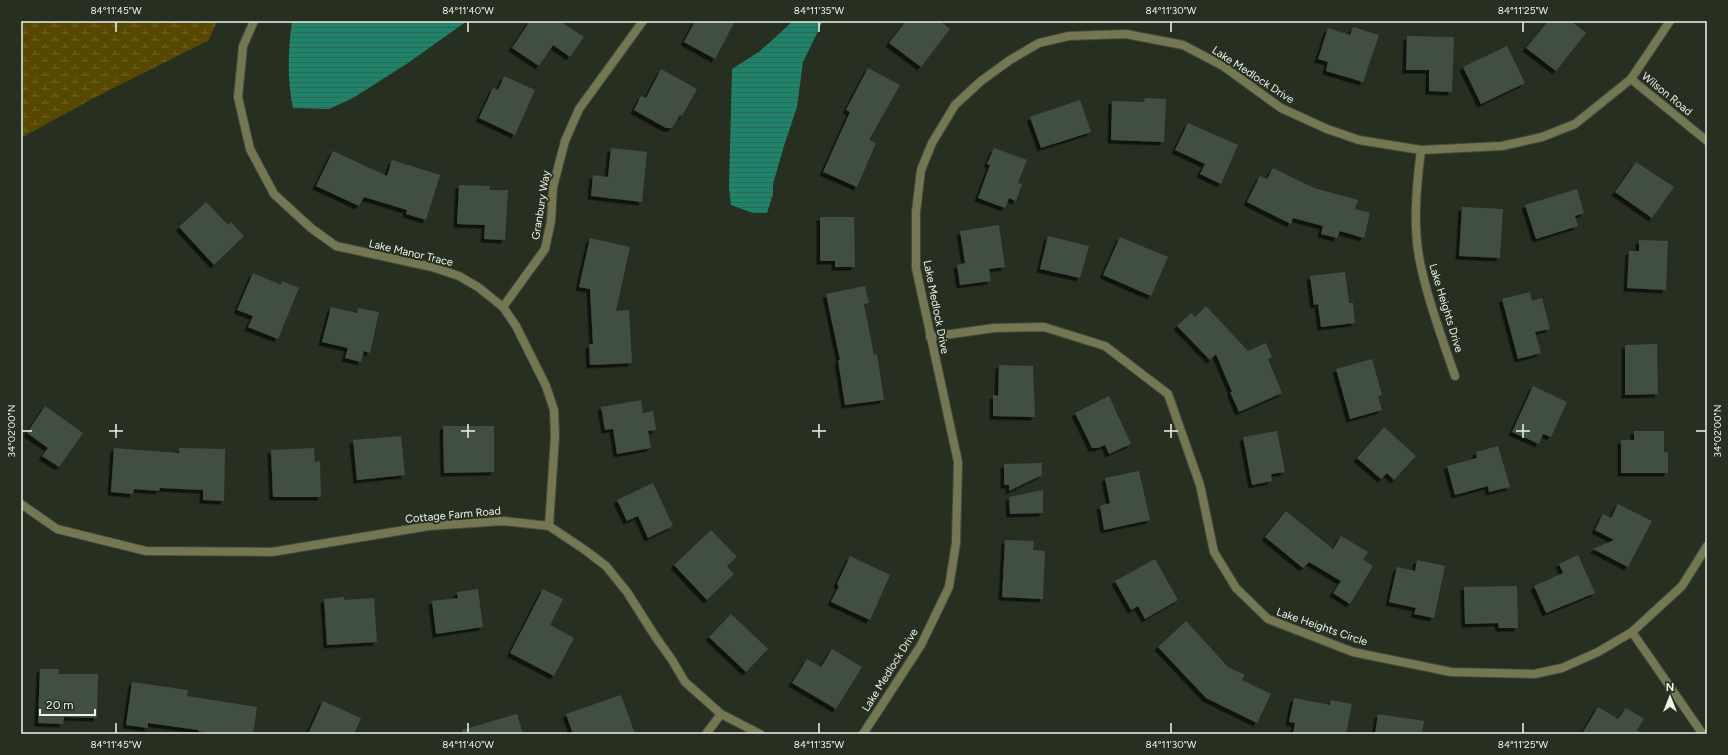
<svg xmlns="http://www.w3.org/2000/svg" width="1728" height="755" viewBox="0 0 1728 755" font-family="Figtree,sans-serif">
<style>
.wetland{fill:url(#wetland-marsh)}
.water{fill:url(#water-rules)}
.building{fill:#404f43;filter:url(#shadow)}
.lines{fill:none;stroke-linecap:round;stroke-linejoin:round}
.street-casing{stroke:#434b3d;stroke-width:10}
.street{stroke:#737852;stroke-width:8}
.ticks{fill:none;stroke:#eef4ea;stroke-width:1.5}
.labels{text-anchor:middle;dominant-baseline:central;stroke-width:4;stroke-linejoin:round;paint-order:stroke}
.street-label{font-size:11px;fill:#eef4ea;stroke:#272f21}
.neatline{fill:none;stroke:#eef4ea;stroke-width:1.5}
.ticks-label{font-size:10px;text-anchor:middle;fill:#eef4ea}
</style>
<defs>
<pattern id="wetland-marsh" width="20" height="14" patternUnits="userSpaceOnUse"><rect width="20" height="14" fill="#564701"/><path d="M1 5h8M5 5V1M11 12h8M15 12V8" fill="none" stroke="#6f6226"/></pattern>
<pattern id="water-rules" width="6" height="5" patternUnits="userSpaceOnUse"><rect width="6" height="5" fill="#1e8368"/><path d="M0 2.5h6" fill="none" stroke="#306959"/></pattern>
<filter id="shadow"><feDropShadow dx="-3.5" dy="3.5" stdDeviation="0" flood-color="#0009"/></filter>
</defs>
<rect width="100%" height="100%" fill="#272f21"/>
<path class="wetland" d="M 21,21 L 217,21 L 209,40 L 90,100 L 21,138 Z"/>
<g class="water">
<path d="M 292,21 L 467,21 L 408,63 L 353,98 L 329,109 L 293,108 C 287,80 288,50 292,21 Z"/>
<path d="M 793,21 L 823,21 L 803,62 L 797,107 L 784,146 L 773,184 L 773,194 L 767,213 L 753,213 L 731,205 L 729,188 L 732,69 L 760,51 Z"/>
</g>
<g class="building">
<path d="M 530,21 L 560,21 L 584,37 L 570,57 L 553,45 L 539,66 L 512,48 Z"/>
<path d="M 695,21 L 735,21 L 715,59 L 684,42 Z"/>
<path d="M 906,21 L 940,21 L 950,29 L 921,67 L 889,43 Z"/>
<path d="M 1548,21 L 1571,21 L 1586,33 L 1556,71 L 1526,48 Z"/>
<path d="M 1353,27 L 1379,35 L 1363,82 L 1326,71 L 1328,62 L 1318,59 L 1328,28 L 1350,35 Z"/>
<path d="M 1407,36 L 1454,37 L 1452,92 L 1429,91 L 1429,70 L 1406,70 Z"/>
<path d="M 1507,46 L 1525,83 L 1481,104 L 1463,67 Z"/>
<path d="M 868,68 L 900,85 L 869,140 L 876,143 L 857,187 L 823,172 L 850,112 L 846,110 Z"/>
<path d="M 661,69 L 697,89 L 682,116 L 680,115 L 672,128 L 666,128 L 634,110 L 641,96 L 646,98 Z"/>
<path d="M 504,76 L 535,90 L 515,135 L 479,118 L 493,88 L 498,90 Z"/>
<path d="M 1145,98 L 1166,99 L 1164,142 L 1111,140 L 1112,101 L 1144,102 Z"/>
<path d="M 1080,100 L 1091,132 L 1041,148 L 1030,117 Z"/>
<path d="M 1188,123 L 1238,145 L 1221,184 L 1200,174 L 1205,164 L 1175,150 Z"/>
<path d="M 611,148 L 647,152 L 642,202 L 591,196 L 593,175 L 608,177 Z"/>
<path d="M 994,148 L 1027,160 L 1018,183 L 1022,184 L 1016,201 L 1009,198 L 1005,208 L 978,198 L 990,165 L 987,164 Z"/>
<path d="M 333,151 L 387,176 L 392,160 L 440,175 L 426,220 L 406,214 L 407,210 L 364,197 L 359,206 L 316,186 Z"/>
<path d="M 1636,162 L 1674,187 L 1652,218 L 1615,192 Z"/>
<path d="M 1273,168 L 1314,188 L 1358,200 L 1355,209 L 1370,213 L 1364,238 L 1340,231 L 1337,238 L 1321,234 L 1323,226 L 1293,218 L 1291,224 L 1247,202 L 1260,176 L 1267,179 Z"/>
<path d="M 459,185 L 490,186 L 489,190 L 508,190 L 505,240 L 484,239 L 485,225 L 457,224 Z"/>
<path d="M 1577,189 L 1584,213 L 1575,216 L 1578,226 L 1536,239 L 1525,205 Z"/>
<path d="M 206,202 L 228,225 L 231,222 L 244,236 L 214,265 L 179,227 Z"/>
<path d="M 1462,207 L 1503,209 L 1500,258 L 1459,256 Z"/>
<path d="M 820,217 L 854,217 L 855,267 L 835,267 L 835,261 L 820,261 Z"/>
<path d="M 999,225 L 1005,267 L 989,269 L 991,281 L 960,285 L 957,265 L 965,263 L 960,231 Z"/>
<path d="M 1048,236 L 1089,246 L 1080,278 L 1040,269 Z"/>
<path d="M 1120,237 L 1168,257 L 1151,296 L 1103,275 Z"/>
<path d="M 590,238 L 630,247 L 616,311 L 629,310 L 632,363 L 590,365 L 589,344 L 593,344 L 590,289 L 579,287 Z"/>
<path d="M 1639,240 L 1668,241 L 1666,290 L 1627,288 L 1629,251 L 1639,251 Z"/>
<path d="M 1345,272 L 1349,303 L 1353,303 L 1355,323 L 1321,327 L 1318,304 L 1314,305 L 1310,276 Z"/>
<path d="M 253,273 L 281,285 L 282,281 L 299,288 L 278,339 L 248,327 L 253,316 L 237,310 Z"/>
<path d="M 865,286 L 869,303 L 864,304 L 874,355 L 877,354 L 884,400 L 845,405 L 838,360 L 840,360 L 826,294 Z"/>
<path d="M 1530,292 L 1532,301 L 1542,298 L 1550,329 L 1535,332 L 1541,353 L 1518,359 L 1502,299 Z"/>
<path d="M 1206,306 L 1248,351 L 1266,343 L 1272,357 L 1268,359 L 1282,393 L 1239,412 L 1230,392 L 1232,392 L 1216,354 L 1210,360 L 1177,326 L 1191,313 L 1195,317 Z"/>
<path d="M 331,307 L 357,313 L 358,308 L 379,312 L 370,353 L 364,351 L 361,362 L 345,358 L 348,348 L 322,342 Z"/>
<path d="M 1657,344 L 1658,394 L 1625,395 L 1625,345 Z"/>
<path d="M 1372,359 L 1382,395 L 1378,396 L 1382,410 L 1350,419 L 1336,369 Z"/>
<path d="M 999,365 L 1033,366 L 1035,417 L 993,416 L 993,395 L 998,396 Z"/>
<path d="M 1533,386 L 1567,402 L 1551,437 L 1543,434 L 1539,444 L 1512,432 Z"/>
<path d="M 1109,396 L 1131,444 L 1109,454 L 1105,445 L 1098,448 L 1092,448 L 1075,413 Z"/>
<path d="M 641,400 L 643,413 L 653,411 L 656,430 L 648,431 L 651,448 L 617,454 L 613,429 L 605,430 L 601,407 Z"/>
<path d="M 45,406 L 83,433 L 59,467 L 42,456 L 48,448 L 27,433 Z"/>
<path d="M 443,426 L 494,426 L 494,472 L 444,473 Z"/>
<path d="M 1384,427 L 1416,456 L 1394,480 L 1387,473 L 1381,479 L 1357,458 Z"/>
<path d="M 1277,431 L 1285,472 L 1271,474 L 1272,481 L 1252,485 L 1243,437 Z"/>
<path d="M 1634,431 L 1664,431 L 1664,452 L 1668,452 L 1668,473 L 1621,473 L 1621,440 L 1634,440 Z"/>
<path d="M 401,436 L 405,475 L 357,480 L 353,440 Z"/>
<path d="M 1498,446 L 1510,487 L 1489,492 L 1488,486 L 1455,495 L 1447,466 L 1477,458 L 1476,452 Z"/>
<path d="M 114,448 L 179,453 L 179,448 L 225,449 L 224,501 L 203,500 L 203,490 L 160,488 L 159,491 L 134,489 L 133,494 L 111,492 Z"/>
<path d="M 314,448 L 315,462 L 320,461 L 321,497 L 273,497 L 271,450 Z"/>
<path d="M 1042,463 L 1042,475 L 1009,491 L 1009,485 L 1004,485 L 1004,464 Z"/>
<path d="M 1139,471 L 1150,520 L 1104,530 L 1100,506 L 1110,503 L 1105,478 Z"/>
<path d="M 653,483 L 673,526 L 648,538 L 638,516 L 627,521 L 617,500 Z"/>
<path d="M 1043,490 L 1043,513 L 1010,514 L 1009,497 Z"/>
<path d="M 1618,504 L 1652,521 L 1628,567 L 1593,549 L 1614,540 L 1595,530 L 1603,514 L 1611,518 Z"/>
<path d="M 1286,511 L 1333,549 L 1341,536 L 1368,552 L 1363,560 L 1373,566 L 1350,604 L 1333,593 L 1341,581 L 1309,562 L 1303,568 L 1265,537 Z"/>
<path d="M 711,530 L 737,557 L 727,566 L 734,574 L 707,600 L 674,565 Z"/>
<path d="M 1005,540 L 1034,541 L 1033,550 L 1045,551 L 1043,599 L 1002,597 Z"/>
<path d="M 1578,555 L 1595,593 L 1546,613 L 1534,586 L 1563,573 L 1559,564 Z"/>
<path d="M 850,556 L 890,575 L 870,620 L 831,602 L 839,586 L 837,584 Z"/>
<path d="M 1155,559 L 1178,600 L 1145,619 L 1138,606 L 1131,610 L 1115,581 Z"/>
<path d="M 1417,560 L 1445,566 L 1434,618 L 1414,614 L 1416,608 L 1389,602 L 1397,567 L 1415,571 Z"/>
<path d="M 1517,586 L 1518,628 L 1499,628 L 1498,623 L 1465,624 L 1464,587 Z"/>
<path d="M 478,589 L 483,627 L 436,634 L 432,601 L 458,598 L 457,592 Z"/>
<path d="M 543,589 L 563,599 L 550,625 L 574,638 L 554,676 L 510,653 Z"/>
<path d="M 344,597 L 344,600 L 374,598 L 377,642 L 327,645 L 324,599 Z"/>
<path d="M 731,614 L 768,649 L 746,672 L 709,637 Z"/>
<path d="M 1186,621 L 1228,667 L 1245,675 L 1242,680 L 1271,694 L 1257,723 L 1206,698 L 1158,647 Z"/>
<path d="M 832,649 L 862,667 L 836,709 L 792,683 L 807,659 L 821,667 Z"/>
<path d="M 40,669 L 59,669 L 58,674 L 98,674 L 97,718 L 64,717 L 63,724 L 38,723 Z"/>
<path d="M 132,682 L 188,690 L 187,696 L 257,707 L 253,734 L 215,734 L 198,731 L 198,730 L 148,723 L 148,728 L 126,725 Z"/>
<path d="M 621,695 L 635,734 L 573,734 L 566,714 Z"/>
<path d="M 1294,698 L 1330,705 L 1331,700 L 1352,704 L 1346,734 L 1293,734 L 1295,723 L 1289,722 Z"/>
<path d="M 323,701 L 361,718 L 354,734 L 308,734 Z"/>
<path d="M 1598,707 L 1618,719 L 1626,708 L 1644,719 L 1637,730 L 1643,734 L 1582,734 Z"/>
<path d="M 517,714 L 523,734 L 463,734 L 462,730 Z"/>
<path d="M 1378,714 L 1424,721 L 1422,734 L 1375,734 Z"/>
</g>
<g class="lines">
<defs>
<g id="street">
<path d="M 254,21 L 243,46 L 238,97 L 250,149 L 274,194 L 311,228 L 336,246 L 432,267 L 459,276 L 478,287 L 503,307 L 516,326 L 546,386 L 554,410 L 555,436 L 549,526"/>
<path d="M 1631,79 L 1707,141"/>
<path d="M 1421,150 C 1416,190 1412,232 1422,271 C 1430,307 1443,341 1455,376"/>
<path d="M 503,307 L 545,249 L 551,221 L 553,187 L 565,141 L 579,109 L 643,21"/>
<path d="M 930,337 L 994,328 L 1044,327 L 1105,346 L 1168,394 L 1200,485 L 1214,552 L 1236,588 L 1268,619 L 1353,652 L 1451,672 L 1534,674 L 1562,668 L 1598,652 L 1632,632 L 1682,586 L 1707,546"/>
<path d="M 21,504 L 57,529 L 146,551 L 272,552 L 429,526 L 503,521 L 549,526 L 585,550 L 606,566 L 627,592 L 655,636 L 672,660 L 685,682 L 721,714 L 760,734"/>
<path d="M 1632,632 L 1702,733"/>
<path d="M 706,734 L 721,714"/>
<path d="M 863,734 L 921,645 L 949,587 L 956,543 L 958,462 L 916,268 L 916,212 L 921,170 L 932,143 L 955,105 L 981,81 L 1010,60 L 1039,43 L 1069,36 L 1126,34 L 1183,45 L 1223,66 L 1281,108 L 1327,129 L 1359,140 L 1421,150 L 1502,146 L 1542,137 L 1575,124 L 1631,79 L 1670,21"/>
</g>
</defs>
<use href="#street" class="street-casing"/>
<use href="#street" class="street"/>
</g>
<path class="ticks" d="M 116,22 L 116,32M 468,22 L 468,32M 819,22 L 819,32M 1171,22 L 1171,32M 1523,22 L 1523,32M 116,424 L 116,438M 468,424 L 468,438M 819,424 L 819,438M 1171,424 L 1171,438M 1523,424 L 1523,438M 22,431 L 32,431M 109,431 L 123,431M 461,431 L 475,431M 812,431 L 826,431M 1164,431 L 1178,431M 1516,431 L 1530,431M 1696,431 L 1706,431M 116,723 L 116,733M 468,723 L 468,733M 819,723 L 819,733M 1171,723 L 1171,733M 1523,723 L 1523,733"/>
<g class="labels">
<g class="street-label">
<text transform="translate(1253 75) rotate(33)">Lake Medlock Drive</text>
<text transform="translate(1667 94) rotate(39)">Wilson Road</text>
<text transform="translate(541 205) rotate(-81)">Granbury Way</text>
<text transform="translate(411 253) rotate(13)">Lake Manor Trace</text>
<text transform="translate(936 307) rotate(79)">Lake Medlock Drive</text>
<text transform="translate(1446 308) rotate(73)">Lake Heights Drive</text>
<text transform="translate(453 515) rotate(-5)">Cottage Farm Road</text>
<text transform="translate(1322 627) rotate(19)">Lake Heights Circle</text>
<text transform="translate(890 670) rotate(-58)">Lake Medlock Drive</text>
</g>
</g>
<rect width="1728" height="755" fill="none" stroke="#272f21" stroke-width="44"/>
<g transform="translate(1670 697)" stroke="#272f21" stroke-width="3" paint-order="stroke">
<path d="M0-3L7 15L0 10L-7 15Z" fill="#eef4ea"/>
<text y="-6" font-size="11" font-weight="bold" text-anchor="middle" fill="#eef4ea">N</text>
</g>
<path d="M40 709v6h55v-6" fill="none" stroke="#eef4ea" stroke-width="2"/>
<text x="46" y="709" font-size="12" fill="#eef4ea" stroke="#272f21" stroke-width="3" paint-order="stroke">20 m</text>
<rect x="22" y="22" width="1684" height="711" class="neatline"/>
<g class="ticks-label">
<text x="116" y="14">84°11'45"W</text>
<text x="468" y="14">84°11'40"W</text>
<text x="819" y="14">84°11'35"W</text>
<text x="1171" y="14">84°11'30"W</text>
<text x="1523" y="14">84°11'25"W</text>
<text transform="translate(11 431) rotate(-90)" y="4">34°02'00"N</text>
<text transform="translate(1717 431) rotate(-90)" y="4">34°02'00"N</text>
<text x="116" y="748">84°11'45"W</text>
<text x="468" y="748">84°11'40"W</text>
<text x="819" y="748">84°11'35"W</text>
<text x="1171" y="748">84°11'30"W</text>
<text x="1523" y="748">84°11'25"W</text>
</g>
</svg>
